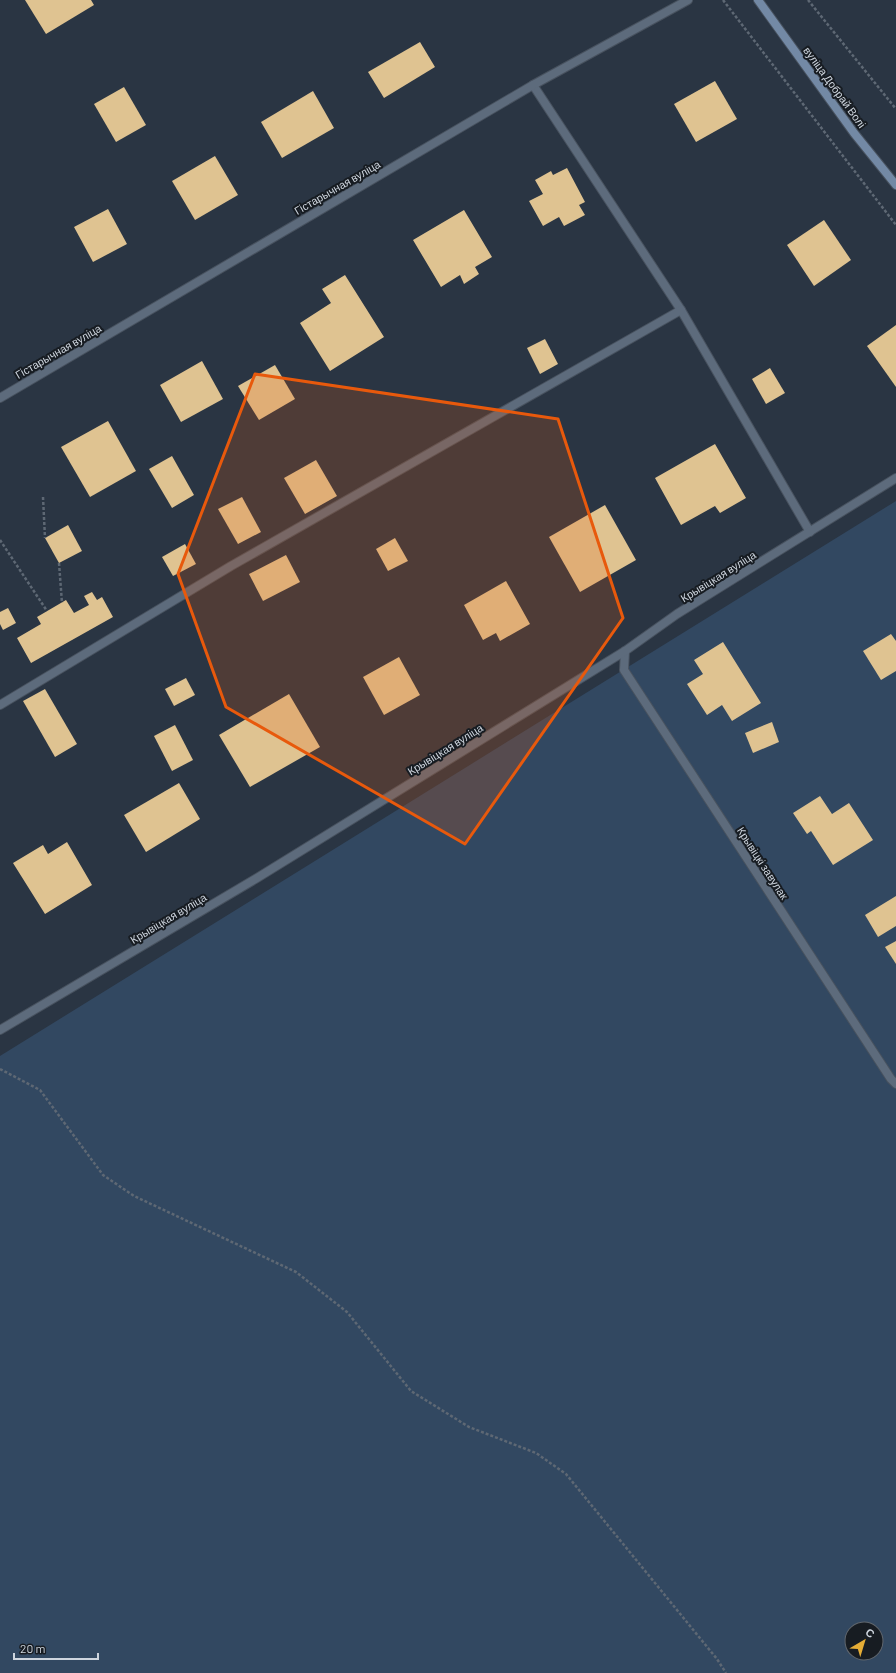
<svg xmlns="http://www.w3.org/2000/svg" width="896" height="1673" viewBox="0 0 896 1673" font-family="Barlow,sans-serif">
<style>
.green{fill:#324861;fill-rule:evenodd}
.building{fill:#dfc391}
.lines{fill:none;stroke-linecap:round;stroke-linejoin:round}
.lane-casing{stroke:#48525f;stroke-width:10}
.street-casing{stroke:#48525f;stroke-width:10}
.secondary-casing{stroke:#48525f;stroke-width:10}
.path{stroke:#5e6874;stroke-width:2.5;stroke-dasharray:3 2;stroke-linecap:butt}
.lane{stroke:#5d6b7c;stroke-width:8}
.street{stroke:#5d6b7c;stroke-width:8}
.secondary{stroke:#7389a5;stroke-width:8}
.marked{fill:#e8590c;fill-opacity:0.2;stroke:#e8590c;stroke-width:3;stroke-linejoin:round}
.labels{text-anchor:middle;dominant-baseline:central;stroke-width:4;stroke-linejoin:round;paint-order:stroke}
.street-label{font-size:11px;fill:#ced5de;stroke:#171c22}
</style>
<rect width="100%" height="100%" fill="#2a3543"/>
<path class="green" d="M 896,501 L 896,1673 L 0,1673 L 0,1056 ZM 852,1629 L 876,1629 L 876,1653 L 852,1653 Z"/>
<g class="building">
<path d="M 25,0 L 91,0 L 94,5 L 46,34 Z"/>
<path d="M 420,42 L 435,67 L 384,98 L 368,72 Z"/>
<path d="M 715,81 L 737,119 L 696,142 L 674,104 Z"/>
<path d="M 124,87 L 146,125 L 116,142 L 94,104 Z"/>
<path d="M 313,91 L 334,128 L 282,158 L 261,122 Z"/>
<path d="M 215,156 L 238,195 L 195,220 L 172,181 Z"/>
<path d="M 567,168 L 585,202 L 579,205 L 585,215 L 564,226 L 559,217 L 543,226 L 529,201 L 543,194 L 535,180 L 551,171 L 553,175 Z"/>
<path d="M 108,209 L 127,244 L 93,262 L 74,227 Z"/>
<path d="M 464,210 L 492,257 L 475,267 L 479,274 L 464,284 L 460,275 L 441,287 L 413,240 Z"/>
<path d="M 824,220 L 851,260 L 814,286 L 787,245 Z"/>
<path d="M 345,275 L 384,337 L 330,371 L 300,323 L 331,303 L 322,289 Z"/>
<path d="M 896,325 L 896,387 L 867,346 Z"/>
<path d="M 545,339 L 558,364 L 540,374 L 527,348 Z"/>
<path d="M 202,361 L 223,399 L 181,422 L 160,385 Z"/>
<path d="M 275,365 L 295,399 L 259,420 L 238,386 Z"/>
<path d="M 770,368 L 785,393 L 766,404 L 752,379 Z"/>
<path d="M 108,421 L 136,471 L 90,497 L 61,447 Z"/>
<path d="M 715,444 L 746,498 L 720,513 L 715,506 L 681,525 L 655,478 Z"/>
<path d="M 172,456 L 194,495 L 172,508 L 149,469 Z"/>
<path d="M 316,460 L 337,496 L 305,514 L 284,478 Z"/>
<path d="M 242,497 L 261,532 L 238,544 L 218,509 Z"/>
<path d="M 605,505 L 636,560 L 580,592 L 549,537 Z"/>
<path d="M 68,525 L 82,551 L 59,563 L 45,538 Z"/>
<path d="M 395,538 L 408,561 L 388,571 L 376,549 Z"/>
<path d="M 185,544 L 196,564 L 173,576 L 162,557 Z"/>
<path d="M 286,555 L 300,582 L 263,601 L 249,574 Z"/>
<path d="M 506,581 L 530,624 L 500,641 L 496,633 L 483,640 L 464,605 Z"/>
<path d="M 92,592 L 97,600 L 102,597 L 113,617 L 31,663 L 17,638 L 41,624 L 37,617 L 66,600 L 74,613 L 89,605 L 84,596 Z"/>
<path d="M 8,608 L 16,623 L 3,630 L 0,624 L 0,612 Z"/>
<path d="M 891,634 L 896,641 L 896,671 L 881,680 L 863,651 Z"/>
<path d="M 723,642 L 761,703 L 732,721 L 722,705 L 707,715 L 687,684 L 703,674 L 694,660 Z"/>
<path d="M 399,657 L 420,695 L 384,715 L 363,677 Z"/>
<path d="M 186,678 L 195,695 L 174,706 L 165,689 Z"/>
<path d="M 45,689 L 77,744 L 55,757 L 23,701 Z"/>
<path d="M 289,694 L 320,747 L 250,787 L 219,735 Z"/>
<path d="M 772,722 L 779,742 L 753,753 L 745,733 Z"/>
<path d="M 175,725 L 193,760 L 172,771 L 154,736 Z"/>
<path d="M 179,783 L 200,819 L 146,852 L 124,815 Z"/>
<path d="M 820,796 L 832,814 L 849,803 L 873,840 L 833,865 L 811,831 L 807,834 L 793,813 Z"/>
<path d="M 67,842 L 92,885 L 45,914 L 13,863 L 43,845 L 48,854 Z"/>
<path d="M 896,896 L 896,926 L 878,937 L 865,915 Z"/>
<path d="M 896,941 L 896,964 L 885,947 Z"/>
</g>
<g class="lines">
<defs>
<g id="lane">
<path d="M 533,85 L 681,310 L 810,532"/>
<path d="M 0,705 L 231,566 L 681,310"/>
</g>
<g id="street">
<path d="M 0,398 L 533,85 L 688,0"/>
<path d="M 625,651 L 624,670 L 891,1079 L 896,1084"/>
<path d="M 0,1030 L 257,878 L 625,651 L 677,614 L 896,478"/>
</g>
<path id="secondary" d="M 758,0 L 854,133 L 896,185"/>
</defs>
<use href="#lane" class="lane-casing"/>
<use href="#street" class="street-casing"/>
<use href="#secondary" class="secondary-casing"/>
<g class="path">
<path d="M 723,0 L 896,225"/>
<path d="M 808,0 L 896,109"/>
<path d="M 43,497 L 45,538"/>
<path d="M 0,540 L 47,611"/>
<path d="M 59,563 L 62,603"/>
<path d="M 0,1069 L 40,1090 L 103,1175 L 134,1196 L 296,1272 L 347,1312 L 411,1391 L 469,1427 L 536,1453 L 566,1474 L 717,1659 L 726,1673"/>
</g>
<use href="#lane" class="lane"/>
<use href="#street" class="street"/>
<use href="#secondary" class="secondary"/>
</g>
<path class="marked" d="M 255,374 L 558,419 L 623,618 L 465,844 L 226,707 L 178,574 Z"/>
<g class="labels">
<g class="street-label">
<text transform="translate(835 87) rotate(54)">вуліца Добрай Волі</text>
<text transform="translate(337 187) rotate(-30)">Гістарычная вуліца</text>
<text transform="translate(58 351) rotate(-30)">Гістарычная вуліца</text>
<text transform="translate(718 576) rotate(-32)">Крывіцкая вуліца</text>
<text transform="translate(445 749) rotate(-32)">Крывіцкая вуліца</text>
<text transform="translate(763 863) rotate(57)">Крывіцкі завулак</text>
<text transform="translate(168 918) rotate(-31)">Крывіцкая вуліца</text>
</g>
</g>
<g transform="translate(864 1641) rotate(38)"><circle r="19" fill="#171c22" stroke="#60666d"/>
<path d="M0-3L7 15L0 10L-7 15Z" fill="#e5ad36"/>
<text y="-6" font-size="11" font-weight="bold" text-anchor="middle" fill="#ced5de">С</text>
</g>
<path d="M14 1653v6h84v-6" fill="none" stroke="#ced5de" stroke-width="2"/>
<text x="20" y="1653" font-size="12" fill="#ced5de" stroke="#171c22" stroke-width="3" paint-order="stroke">20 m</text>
</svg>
